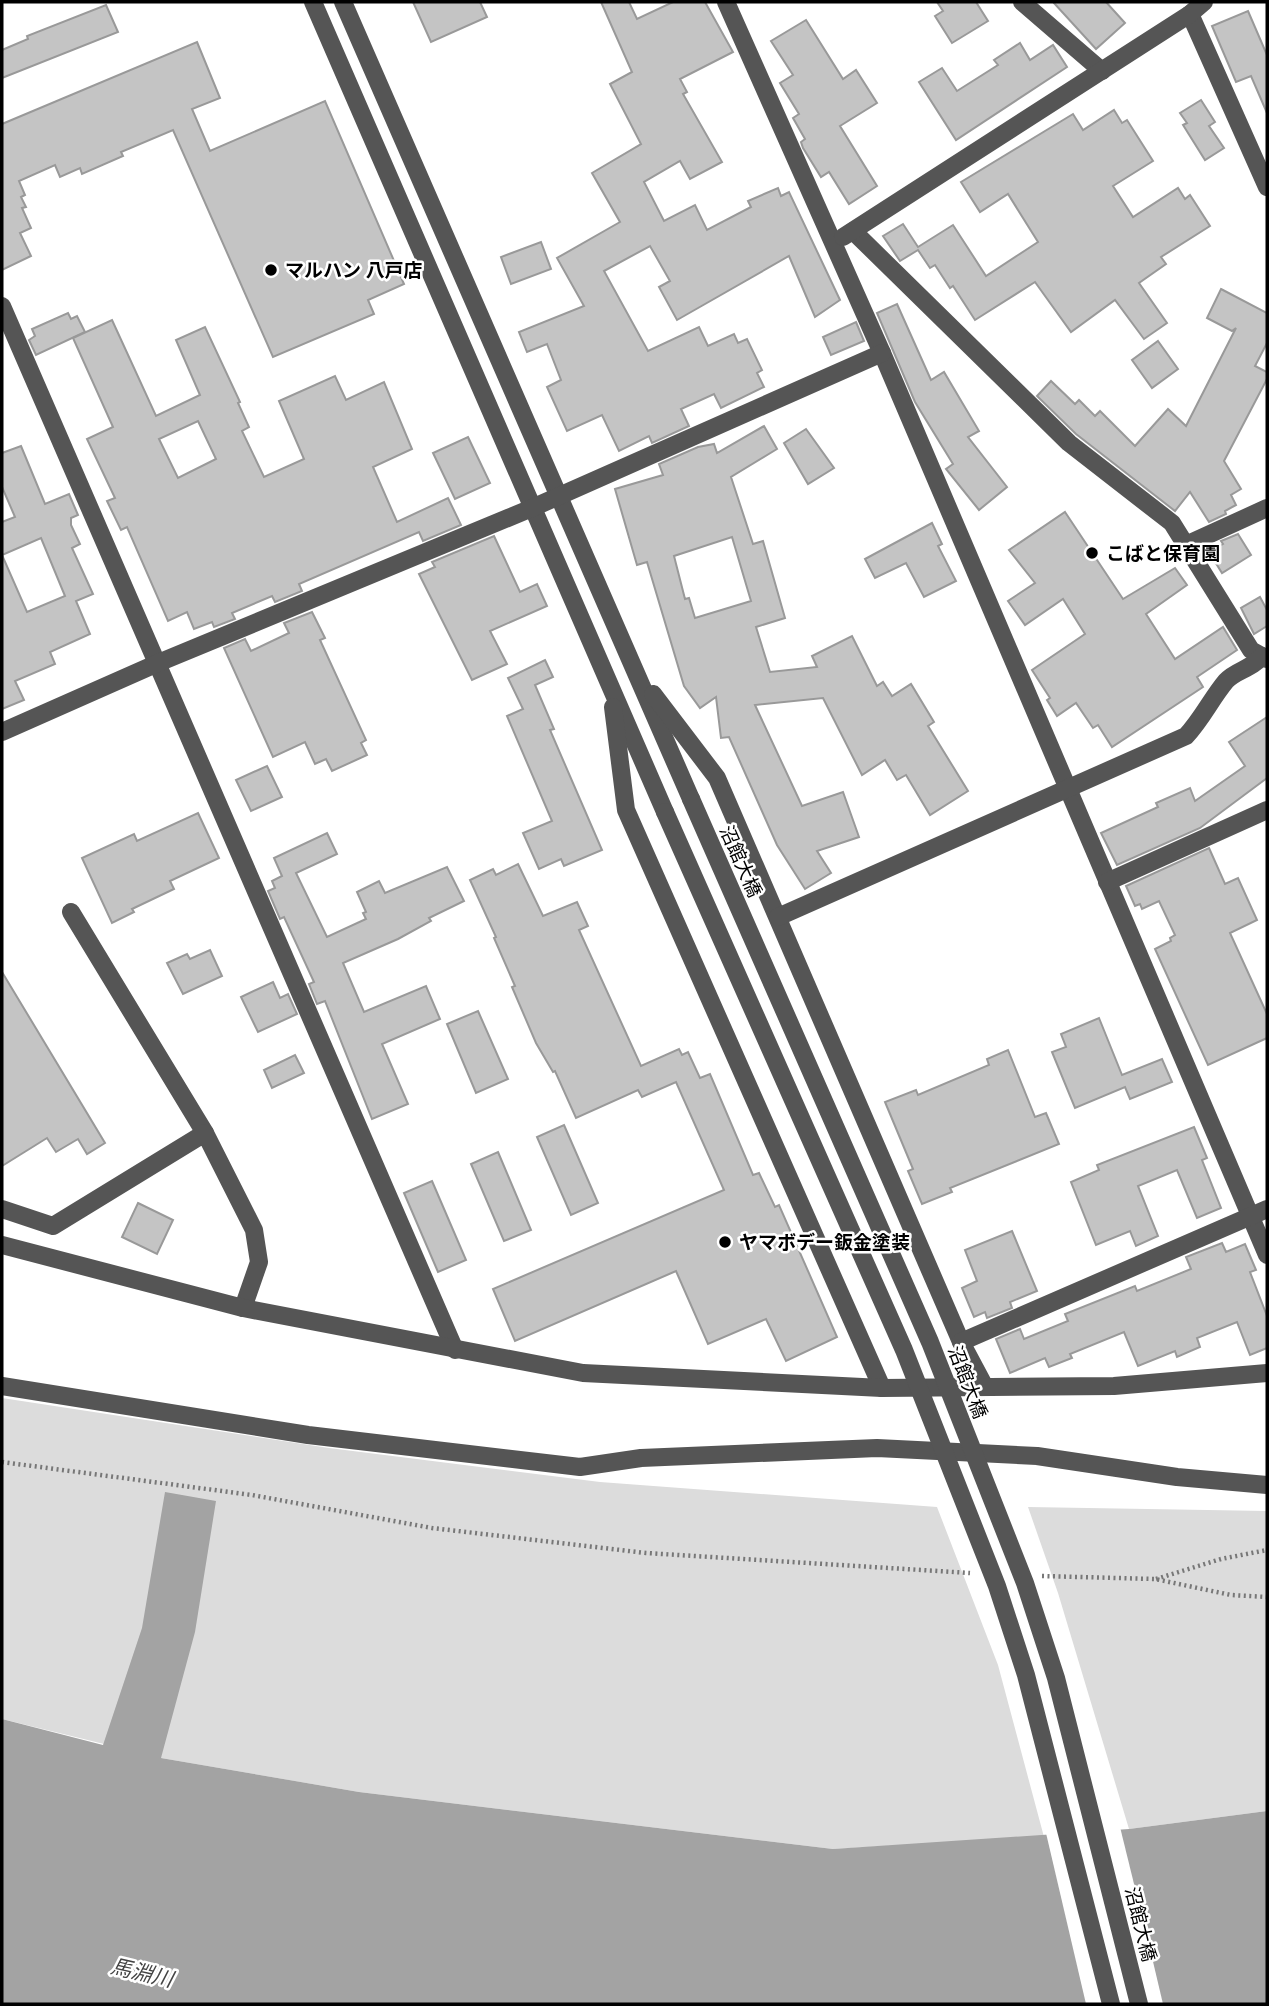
<svg xmlns="http://www.w3.org/2000/svg" width="1269" height="2006" viewBox="0 0 1269 2006" font-family="Ubuntu,'Noto Sans JP',sans-serif">
<style>
.green{fill:#dcdcdc}
.water{fill:#a3a3a3}
.pier{fill:#fff}
.building{fill:#c4c4c4;stroke:#999;stroke-width:2;fill-rule:evenodd}
.lines{fill:none;stroke-linecap:round;stroke-linejoin:round}
.path{stroke:#777;stroke-width:4.5;stroke-dasharray:2 3.5;stroke-linecap:butt}
.minor{stroke:#555;stroke-width:18}
.minor-bridge{stroke:#555;stroke-width:18}
.poi-dot{fill:#000;stroke:#fff;stroke-width:2.5}
.labels{text-anchor:middle;dominant-baseline:central;stroke-width:5;stroke-linejoin:round;paint-order:stroke}
.poi-label{font-size:19px;font-weight:bold;fill:#000;stroke:#fff;text-anchor:start}
.street-label{font-size:19px;fill:#000;stroke:#fff}
.water-label{font-size:21px;font-style:italic;fill:#444;stroke:#fff}
</style>
<rect width="100%" height="100%" fill="#fff"/>
<g class="green">
<path d="M 2,1398 L 329,1448 L 600,1482 L 937,1507 L 998,1665 L 1044,1837 L 833,1849 L 359,1792 L 161,1758 L 2,1719 Z"/>
<path d="M 1028,1507 L 1267,1511 L 1267,1811 L 1129,1829 L 1058,1593 Z"/>
</g>
<path class="water" d="M 165,1492 L 216,1501 L 195,1632 L 161,1758 L 359,1792 L 833,1849 L 1129,1829 L 1267,1811 L 1267,2004 L 2,2004 L 2,1719 L 103,1745 L 142,1628 Z"/>
<path class="pier" d="M 1120,1827 L 1150,1949 L 1163,2004 L 1086,2004 L 1046,1833 Z"/>
<g class="building">
<path d="M 413,2 L 480,2 L 487,17 L 431,42 Z"/>
<path d="M 601,2 L 629,2 L 637,19 L 673,2 L 705,2 L 733,52 L 680,79 L 687,92 L 683,94 L 722,162 L 690,179 L 680,161 L 644,182 L 664,221 L 695,205 L 707,230 L 751,207 L 748,201 L 778,188 L 781,196 L 789,192 L 840,300 L 815,317 L 789,256 L 677,320 L 659,287 L 670,281 L 650,246 L 604,271 L 648,351 L 699,327 L 708,346 L 734,334 L 738,343 L 747,339 L 762,370 L 757,373 L 764,387 L 721,408 L 714,394 L 681,409 L 689,426 L 652,443 L 649,436 L 619,451 L 602,415 L 567,431 L 547,387 L 561,380 L 547,344 L 527,352 L 519,332 L 584,306 L 557,258 L 620,222 L 592,173 L 641,144 L 610,84 L 632,72 Z"/>
<path d="M 937,2 L 976,2 L 988,21 L 952,43 L 935,16 L 943,11 Z"/>
<path d="M 1053,2 L 1106,2 L 1125,23 L 1096,49 Z"/>
<path d="M 106,5 L 118,32 L 2,78 L 2,50 L 28,39 L 27,36 Z"/>
<path d="M 1248,11 L 1267,55 L 1267,113 L 1251,76 L 1236,82 L 1212,26 Z"/>
<path d="M 806,20 L 843,79 L 856,70 L 877,103 L 840,126 L 877,186 L 849,204 L 829,172 L 821,177 L 803,148 L 801,142 L 805,139 L 793,118 L 799,114 L 780,83 L 793,75 L 771,41 Z"/>
<path d="M 197,42 L 220,98 L 192,109 L 210,151 L 325,101 L 404,284 L 368,300 L 374,314 L 273,357 L 173,130 L 121,152 L 123,156 L 82,174 L 80,168 L 60,177 L 55,165 L 19,181 L 25,195 L 21,197 L 26,207 L 22,208 L 31,228 L 20,233 L 31,256 L 2,270 L 2,124 Z"/>
<path d="M 1020,43 L 1030,60 L 1053,45 L 1067,67 L 956,140 L 919,82 L 942,68 L 957,91 L 998,65 L 994,60 Z"/>
<path d="M 1201,100 L 1215,122 L 1209,126 L 1224,148 L 1205,160 L 1183,125 L 1187,123 L 1180,113 Z"/>
<path d="M 1114,110 L 1122,123 L 1127,120 L 1153,161 L 1113,186 L 1133,217 L 1178,188 L 1185,199 L 1190,195 L 1210,226 L 1161,257 L 1166,264 L 1139,283 L 1167,323 L 1144,339 L 1115,300 L 1071,332 L 1035,282 L 975,320 L 953,286 L 950,288 L 935,265 L 930,268 L 918,250 L 900,261 L 883,236 L 903,224 L 918,247 L 953,225 L 986,276 L 1038,242 L 1008,194 L 980,212 L 961,182 L 1073,114 L 1083,130 Z"/>
<path d="M 541,242 L 551,269 L 511,284 L 501,257 Z"/>
<path d="M 1221,289 L 1267,313 L 1267,343 L 1255,366 L 1267,372 L 1267,379 L 1224,461 L 1241,489 L 1231,495 L 1236,505 L 1225,511 L 1226,514 L 1209,522 L 1190,492 L 1175,511 L 1076,434 L 1037,396 L 1051,381 L 1075,404 L 1079,400 L 1095,416 L 1100,411 L 1135,446 L 1168,409 L 1186,426 L 1236,328 L 1232,331 L 1207,318 Z"/>
<path d="M 897,304 L 931,380 L 944,372 L 979,431 L 968,437 L 1007,487 L 979,510 L 946,469 L 953,464 L 915,402 L 877,313 Z"/>
<path d="M 68,313 L 71,319 L 77,316 L 85,332 L 36,355 L 29,340 L 35,336 L 32,329 Z"/>
<path d="M 112,320 L 156,416 L 200,395 L 176,340 L 205,327 L 240,402 L 238,403 L 249,427 L 242,431 L 264,477 L 304,459 L 279,401 L 335,376 L 346,400 L 384,382 L 412,449 L 373,467 L 397,522 L 448,498 L 461,525 L 423,541 L 419,532 L 299,584 L 302,591 L 275,602 L 272,596 L 232,613 L 235,619 L 214,627 L 212,622 L 194,629 L 187,612 L 168,621 L 127,527 L 121,530 L 107,501 L 115,498 L 87,439 L 113,427 L 73,338 ZM 198,421 L 216,459 L 178,478 L 159,439 Z"/>
<path d="M 856,322 L 864,341 L 831,355 L 823,337 Z"/>
<path d="M 1158,341 L 1178,369 L 1152,388 L 1132,360 Z"/>
<path d="M 764,426 L 777,449 L 731,477 L 753,544 L 763,541 L 785,618 L 756,627 L 770,672 L 817,667 L 812,656 L 852,636 L 877,686 L 883,682 L 892,696 L 911,684 L 934,722 L 928,726 L 968,791 L 930,815 L 906,775 L 897,780 L 885,760 L 862,775 L 823,698 L 755,705 L 802,806 L 843,792 L 859,837 L 817,851 L 831,873 L 805,889 L 777,845 L 729,737 L 721,738 L 716,697 L 700,708 L 684,686 L 647,562 L 637,565 L 615,489 L 663,475 L 659,464 L 698,447 L 714,444 L 717,453 ZM 732,537 L 751,601 L 695,618 L 689,598 L 685,599 L 674,556 Z"/>
<path d="M 806,429 L 834,468 L 808,484 L 784,443 Z"/>
<path d="M 468,437 L 490,483 L 455,499 L 433,453 Z"/>
<path d="M 21,446 L 45,504 L 69,494 L 78,515 L 71,518 L 71,525 L 80,544 L 72,548 L 93,594 L 76,601 L 90,634 L 50,652 L 55,664 L 15,681 L 24,700 L 2,709 L 2,522 L 15,517 L 2,487 L 2,453 ZM 41,538 L 65,596 L 27,612 L 2,555 Z"/>
<path d="M 1065,512 L 1123,599 L 1175,568 L 1187,585 L 1146,614 L 1175,659 L 1223,627 L 1237,650 L 1197,677 L 1203,687 L 1112,747 L 1098,725 L 1093,728 L 1076,703 L 1057,716 L 1047,700 L 1050,698 L 1032,670 L 1085,634 L 1063,599 L 1025,625 L 1008,601 L 1035,583 L 1009,550 Z"/>
<path d="M 932,523 L 942,544 L 938,546 L 956,581 L 924,597 L 906,563 L 875,578 L 865,559 Z"/>
<path d="M 1238,534 L 1251,555 L 1222,573 L 1209,552 L 1223,544 L 1221,541 Z"/>
<path d="M 494,536 L 520,592 L 537,584 L 547,606 L 490,631 L 507,664 L 472,680 L 419,574 L 435,567 L 432,562 Z"/>
<path d="M 1260,597 L 1267,610 L 1267,626 L 1254,634 L 1241,608 Z"/>
<path d="M 312,612 L 325,638 L 320,640 L 366,740 L 361,743 L 367,755 L 332,771 L 326,759 L 315,764 L 305,742 L 273,757 L 224,648 L 245,639 L 251,651 L 289,633 L 284,623 Z"/>
<path d="M 545,660 L 553,677 L 535,685 L 554,729 L 550,730 L 602,850 L 564,866 L 561,859 L 539,869 L 523,833 L 552,821 L 507,716 L 523,709 L 508,678 Z"/>
<path d="M 1267,717 L 1267,778 L 1200,828 L 1117,865 L 1101,833 L 1158,807 L 1156,803 L 1190,788 L 1195,801 L 1245,766 L 1229,742 Z"/>
<path d="M 267,766 L 282,797 L 251,811 L 236,780 Z"/>
<path d="M 198,813 L 219,858 L 170,881 L 174,889 L 132,909 L 134,912 L 112,923 L 82,858 L 134,834 L 137,841 Z"/>
<path d="M 327,833 L 337,854 L 296,873 L 327,937 L 366,919 L 363,913 L 366,912 L 357,892 L 379,881 L 385,893 L 447,867 L 464,901 L 429,918 L 431,921 L 398,939 L 343,963 L 364,1012 L 426,986 L 440,1019 L 382,1044 L 408,1104 L 372,1119 L 325,1001 L 317,1004 L 309,984 L 314,982 L 284,917 L 280,919 L 268,891 L 275,888 L 272,881 L 282,876 L 274,858 Z"/>
<path d="M 1209,848 L 1225,884 L 1238,878 L 1257,920 L 1230,933 L 1267,1014 L 1267,1038 L 1208,1065 L 1155,949 L 1171,941 L 1170,938 L 1175,935 L 1159,901 L 1142,909 L 1140,904 L 1135,906 L 1126,886 Z"/>
<path d="M 518,864 L 543,916 L 577,902 L 588,926 L 579,930 L 641,1066 L 679,1049 L 682,1055 L 688,1052 L 700,1078 L 710,1074 L 753,1175 L 759,1173 L 775,1207 L 779,1205 L 837,1337 L 786,1361 L 766,1319 L 708,1344 L 676,1271 L 515,1341 L 493,1289 L 724,1190 L 676,1082 L 642,1097 L 638,1090 L 576,1118 L 555,1071 L 553,1072 L 536,1043 L 512,987 L 515,986 L 494,938 L 496,937 L 470,880 L 493,869 L 496,875 Z"/>
<path d="M 210,950 L 222,976 L 183,994 L 167,963 L 187,954 L 190,959 Z"/>
<path d="M 2,972 L 105,1143 L 87,1154 L 78,1139 L 56,1152 L 47,1138 L 2,1166 Z"/>
<path d="M 273,982 L 280,998 L 288,994 L 297,1014 L 258,1032 L 241,997 Z"/>
<path d="M 478,1011 L 508,1079 L 476,1093 L 447,1024 Z"/>
<path d="M 1099,1018 L 1122,1075 L 1162,1059 L 1172,1082 L 1130,1099 L 1125,1087 L 1075,1108 L 1052,1052 L 1066,1047 L 1061,1034 Z"/>
<path d="M 1008,1050 L 1035,1117 L 1046,1113 L 1059,1144 L 950,1188 L 952,1192 L 922,1204 L 908,1171 L 913,1169 L 885,1102 L 916,1090 L 918,1095 L 989,1065 L 987,1059 Z"/>
<path d="M 295,1055 L 304,1073 L 272,1088 L 264,1070 Z"/>
<path d="M 564,1125 L 598,1203 L 571,1215 L 537,1137 Z"/>
<path d="M 1194,1127 L 1207,1158 L 1202,1160 L 1221,1208 L 1197,1218 L 1177,1170 L 1138,1186 L 1158,1236 L 1136,1246 L 1130,1231 L 1096,1245 L 1071,1182 L 1099,1170 L 1097,1165 Z"/>
<path d="M 498,1152 L 531,1230 L 504,1241 L 471,1164 Z"/>
<path d="M 432,1181 L 466,1260 L 438,1272 L 404,1193 Z"/>
<path d="M 138,1203 L 173,1220 L 157,1254 L 122,1237 Z"/>
<path d="M 1012,1231 L 1037,1291 L 1010,1302 L 1012,1308 L 987,1318 L 985,1312 L 974,1317 L 962,1288 L 977,1281 L 965,1250 Z"/>
<path d="M 1222,1243 L 1226,1252 L 1245,1244 L 1256,1270 L 1250,1272 L 1267,1316 L 1267,1348 L 1250,1355 L 1237,1322 L 1197,1338 L 1200,1347 L 1177,1357 L 1175,1351 L 1138,1366 L 1124,1332 L 1070,1354 L 1072,1358 L 1049,1367 L 1045,1358 L 1010,1373 L 996,1339 L 1020,1329 L 1024,1339 L 1068,1321 L 1065,1314 L 1135,1286 L 1137,1291 L 1191,1269 L 1186,1257 Z"/>
</g>
<g class="lines">
<g class="path">
<path d="M 2,1462 L 252,1495 L 432,1528 L 646,1553 L 970,1573"/>
<path d="M 1042,1576 L 1155,1579 L 1231,1595 L 1267,1597"/>
<path d="M 1156,1579 L 1221,1559 L 1267,1550"/>
</g>
<g class="minor">
<path d="M 313,2 L 665,812"/>
<path d="M 343,2 L 691,799"/>
<path d="M 726,2 L 882,353 L 1267,1255"/>
<path d="M 1022,2 L 1102,71"/>
<path d="M 1190,14 L 1267,187"/>
<path d="M 853,231 L 1069,443 L 1172,523 L 1251,650 L 1267,659"/>
<path d="M 843,237 L 1190,14 L 1204,2"/>
<path d="M 2,306 L 455,1350"/>
<path d="M 1186,545 L 1267,508"/>
<path d="M 653,694 L 717,778 L 961,1342 L 985,1387"/>
<path d="M 613,707 L 626,810 L 882,1388"/>
<path d="M 2,732 L 158,663 L 532,508 L 882,353"/>
<path d="M 1107,882 L 1267,810"/>
<path d="M 71,912 L 205,1133"/>
<path d="M 778,917 L 1186,736 C 1202,719 1211,699 1226,681 C 1236,670 1252,669 1262,656"/>
<path d="M 2,1209 L 53,1226 L 205,1133 L 254,1230 L 259,1262 L 243,1308"/>
<path d="M 2,1245 L 243,1308 L 583,1373 L 882,1388 L 1114,1386 L 1267,1373"/>
<path d="M 961,1342 L 1267,1209"/>
<path d="M 2,1386 L 308,1435 L 580,1467 L 641,1458 L 877,1448 L 1037,1456 L 1177,1477 L 1267,1485"/>
</g>
<g class="minor-bridge">
<path d="M 691,799 L 930,1342 L 1025,1583 L 1056,1678 L 1139,2004"/>
<path d="M 665,812 L 904,1350 L 997,1586 L 1026,1675 L 1111,2004"/>
</g>
</g>
<g class="poi-dot">
<circle cx="271" cy="270" r="7"/>
<circle cx="1092" cy="553" r="7"/>
<circle cx="725" cy="1242" r="7"/>
</g>
<g class="labels">
<g class="poi-label">
<text x="285" y="270">マルハン 八戸店</text>
<text x="1106" y="553">こばと保育園</text>
<text x="739" y="1242">ヤマボデー鈑金塗装</text>
</g>
<g class="street-label">
<text transform="translate(741 861) rotate(66)">沼館大橋</text>
<text transform="translate(968 1382) rotate(69)">沼館大橋</text>
<text transform="translate(1141 1924) rotate(76)">沼館大橋</text>
</g>
<g class="water-label">
<text transform="translate(142 1972) rotate(13)">馬淵川</text>
</g>
</g>
<rect width="1269" height="2006" fill="none" stroke="#000000" stroke-width="7"/>
</svg>
